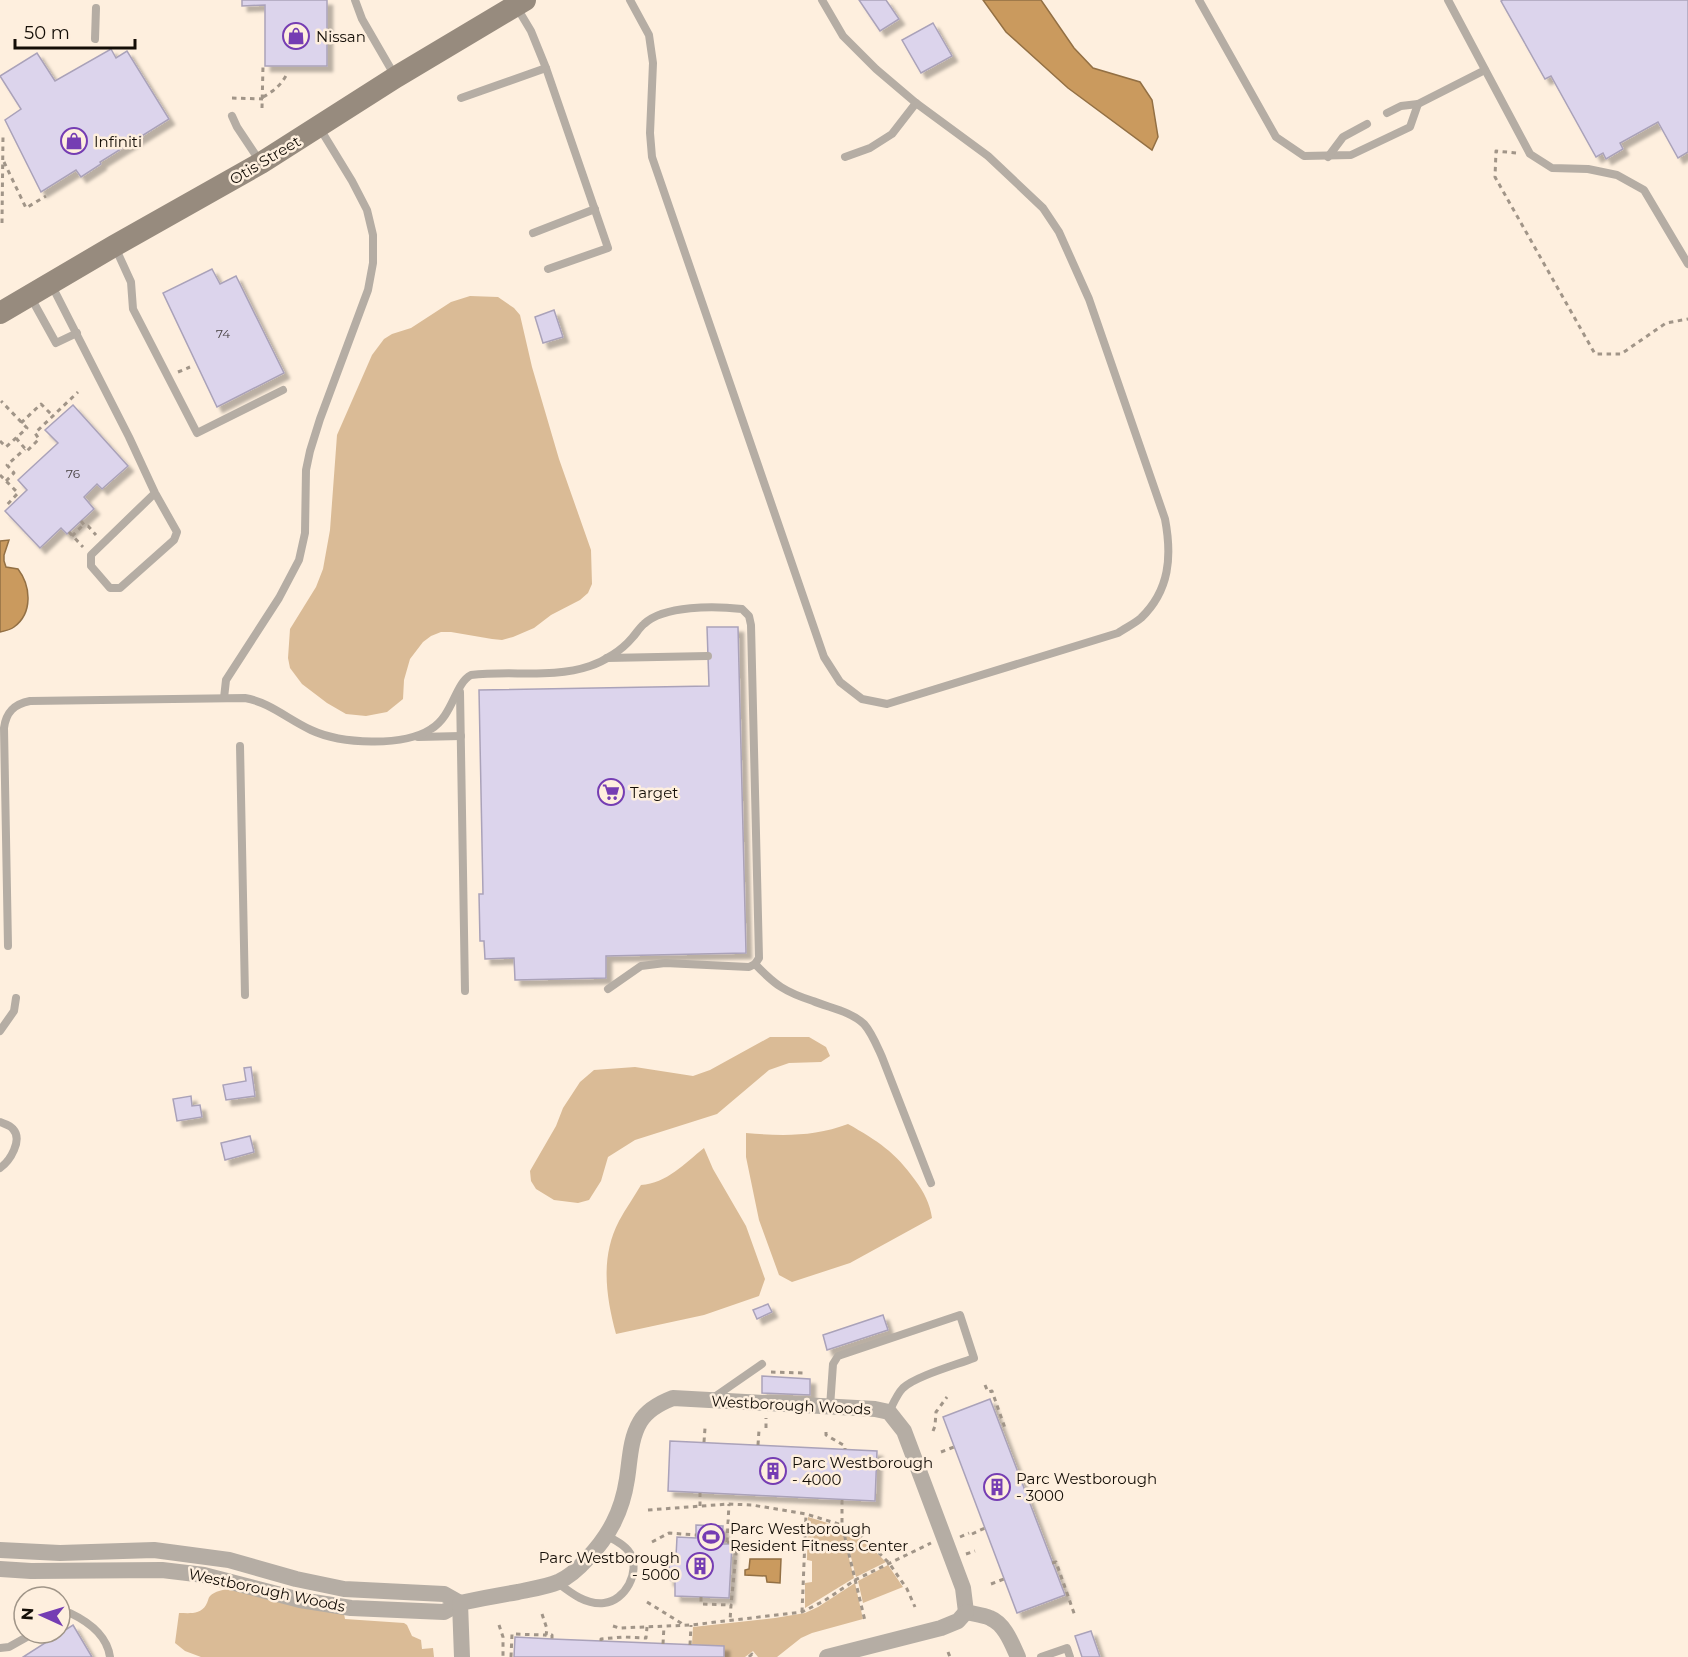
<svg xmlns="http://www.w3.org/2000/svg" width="1688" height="1657" viewBox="0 0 1688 1657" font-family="Montserrat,sans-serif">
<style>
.green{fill:#dabb96}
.water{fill:#ca9a5e;stroke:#937044;stroke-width:1.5}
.building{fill:#dcd4ec;stroke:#aaa2b9;stroke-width:1.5;filter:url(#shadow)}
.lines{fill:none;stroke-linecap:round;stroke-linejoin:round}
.path{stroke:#a19588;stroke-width:3;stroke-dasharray:4.5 4.5;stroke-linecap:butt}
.service{stroke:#b5ada4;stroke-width:8}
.minor{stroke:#b5ada4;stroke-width:16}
.secondary{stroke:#978b7e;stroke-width:22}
.labels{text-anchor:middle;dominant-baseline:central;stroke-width:5;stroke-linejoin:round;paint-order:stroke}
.number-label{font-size:12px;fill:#464040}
.poi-label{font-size:15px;fill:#140e07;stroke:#feefde;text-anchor:start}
.street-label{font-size:15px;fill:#140e07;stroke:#feefde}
</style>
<defs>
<filter id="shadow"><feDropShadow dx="5.5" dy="5.5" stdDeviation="1.5" flood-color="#0004"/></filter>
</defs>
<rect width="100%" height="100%" fill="#feefde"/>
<g class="green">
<path d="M 470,296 L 498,297 L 514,308 L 520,315 L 532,367 L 559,459 L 591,550 L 592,584 L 588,593 L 580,600 L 551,615 L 534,628 L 513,637 L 502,640 L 492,639 L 451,632 L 441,632 L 431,636 L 423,642 L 410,659 L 404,680 L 403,699 L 387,712 L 366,716 L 346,714 L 327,703 L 302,684 L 290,668 L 288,658 L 290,629 L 316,587 L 323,569 L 330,530 L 337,435 L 372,355 L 384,339 L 392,334 L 411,328 L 451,302 Z"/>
<path d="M 770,1037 L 809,1037 L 826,1047 L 830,1056 L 821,1062 L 789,1063 L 769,1070 L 717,1114 L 635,1140 L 608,1157 L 601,1181 L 589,1200 L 578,1203 L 554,1200 L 536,1189 L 531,1181 L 530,1171 L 556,1126 L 563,1108 L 580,1082 L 594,1070 L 635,1067 L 693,1076 L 710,1070 Z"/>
<path d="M 848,1124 C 878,1141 895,1152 915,1180 C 924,1192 930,1204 932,1218 L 850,1263 L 792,1282 L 779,1275 L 759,1220 L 746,1157 L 746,1133 C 781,1136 814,1137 848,1124 Z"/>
<path d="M 704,1148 L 713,1169 L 746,1226 L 765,1279 L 759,1296 L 704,1315 L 616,1334 C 606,1297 600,1257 619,1221 C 626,1208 634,1197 641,1185 C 667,1183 684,1164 704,1148 Z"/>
<path d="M 808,1517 L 841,1527 L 854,1578 L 805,1608 L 805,1583 L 812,1582 L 812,1561 L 807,1560 Z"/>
<path d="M 844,1529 L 859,1536 L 886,1562 L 856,1577 Z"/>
<path d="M 888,1565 L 903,1587 L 863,1603 L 858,1581 Z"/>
<path d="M 855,1583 L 863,1619 L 812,1633 L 801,1638 L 777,1657 L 758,1657 L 753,1651 L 745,1657 L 724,1657 L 724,1646 L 692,1645 L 693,1627 L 775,1618 L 805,1613 L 818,1607 Z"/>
<path d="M 229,1589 L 344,1614 L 345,1619 L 404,1623 L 407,1625 L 412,1636 L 421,1640 L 422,1649 L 433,1648 L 434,1657 L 201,1657 L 185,1651 L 175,1643 L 179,1613 C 189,1613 200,1615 206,1605 C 208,1602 208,1598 210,1596 C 215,1591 223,1590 229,1589 Z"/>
</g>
<g class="water">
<path d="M 983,0 L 1041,0 L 1074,48 L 1093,68 L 1140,82 L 1152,100 L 1158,137 L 1152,150 L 1068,88 L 1006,32 Z"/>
<path d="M 9,540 L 4,555 L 4,561 L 6,567 L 18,569 C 31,586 33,613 14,627 C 10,630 5,631 0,632 L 0,541 Z"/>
<path d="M 750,1559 L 781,1559 L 780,1583 L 767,1582 L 766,1576 L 745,1575 L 745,1570 L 749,1569 Z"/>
</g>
<g class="building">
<path d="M 242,0 L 327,0 L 327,66 L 265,66 L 265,5 L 242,6 Z"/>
<path d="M 859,0 L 886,0 L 899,19 L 880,31 Z"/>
<path d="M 1503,0 L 1688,0 L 1688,152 L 1678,158 L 1658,122 L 1620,143 L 1623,149 L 1606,159 L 1603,153 L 1596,157 L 1551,76 L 1545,79 L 1501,1 Z"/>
<path d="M 933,23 L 952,56 L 921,73 L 902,40 Z"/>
<path d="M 111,49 L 116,58 L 127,51 L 169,119 L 100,162 L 101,164 L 81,177 L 76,170 L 41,192 L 5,120 L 21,109 L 0,76 L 37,53 L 55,81 Z"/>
<path d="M 212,269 L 220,284 L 236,276 L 284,373 L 217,407 L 163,293 Z"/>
<path d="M 554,310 L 563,337 L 543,343 L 535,317 Z"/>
<path d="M 73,405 L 128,466 L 102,489 L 97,484 L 84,497 L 94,509 L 81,521 L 67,534 L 61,528 L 40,548 L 5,511 L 27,490 L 18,480 L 58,443 L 45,430 Z"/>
<path d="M 707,627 L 738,627 L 746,953 L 606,956 L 606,978 L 515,980 L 514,958 L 485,959 L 484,941 L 480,941 L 479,894 L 483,894 L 479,690 L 709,686 Z"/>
<path d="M 251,1067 L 255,1096 L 226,1100 L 223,1085 L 246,1081 L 244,1068 Z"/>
<path d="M 191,1096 L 192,1106 L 200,1105 L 202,1117 L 177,1121 L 173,1099 Z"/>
<path d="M 250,1136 L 254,1152 L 225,1160 L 221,1143 Z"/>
<path d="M 768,1304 L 772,1312 L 757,1319 L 753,1310 Z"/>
<path d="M 883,1315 L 888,1330 L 827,1350 L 823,1335 Z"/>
<path d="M 762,1376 L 810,1379 L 810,1395 L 762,1393 Z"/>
<path d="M 990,1399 L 1065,1595 L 1017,1613 L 943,1417 Z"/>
<path d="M 670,1441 L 877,1451 L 875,1501 L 668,1491 Z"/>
<path d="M 696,1525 L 723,1526 L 722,1544 L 732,1544 L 729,1598 L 675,1596 L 675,1581 L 668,1580 L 670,1557 L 676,1557 L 677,1537 L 696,1538 Z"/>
<path d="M 73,1625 L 92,1657 L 23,1657 Z"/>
<path d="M 1091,1631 L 1100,1657 L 1082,1657 L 1075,1636 Z"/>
<path d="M 515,1637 L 552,1639 L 724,1646 L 724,1657 L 514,1657 Z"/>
</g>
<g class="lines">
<g class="path">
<path d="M 263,97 C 274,91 281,85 287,74"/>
<path d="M 232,98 L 263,99"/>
<path d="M 262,108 L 263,66"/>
<path d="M 1516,153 L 1496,151 L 1495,177 L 1595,354 L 1621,354 L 1666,323 L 1688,319"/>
<path d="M 4,162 L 26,208 L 46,196"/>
<path d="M 2,223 L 3,136"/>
<path d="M 178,372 L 190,367"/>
<path d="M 21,423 L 41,404 L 52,415"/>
<path d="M 16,438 L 27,451 L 39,439 L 35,433 L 78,392"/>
<path d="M 0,441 L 6,447 L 27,428 L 1,401"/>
<path d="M 0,475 L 18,493 L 5,507"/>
<path d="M 6,481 L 14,473 L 7,465 L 25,449"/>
<path d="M 81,521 L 85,526 L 88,526 L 96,535"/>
<path d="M 69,532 L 83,547"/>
<path d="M 72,536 L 84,524"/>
<path d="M 771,1372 L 806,1373"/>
<path d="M 985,1385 L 988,1392 L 992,1391 L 1005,1428 L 1002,1429"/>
<path d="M 766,1428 L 766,1418"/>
<path d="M 933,1431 L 935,1426 L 936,1412 L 947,1397"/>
<path d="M 826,1432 L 826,1435 L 845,1446 L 845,1449"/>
<path d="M 704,1442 L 705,1428"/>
<path d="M 758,1445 L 759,1430"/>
<path d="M 941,1452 L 954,1447"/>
<path d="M 842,1500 L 842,1525 L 865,1621"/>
<path d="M 700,1506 L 700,1493"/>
<path d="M 648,1510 L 729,1504 L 752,1505 L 806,1514 L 842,1525 L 861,1535 L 889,1563 L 907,1589 L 915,1607"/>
<path d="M 972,1534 L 985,1528"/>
<path d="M 960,1537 L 969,1533"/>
<path d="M 652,1542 L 669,1533 L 696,1535"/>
<path d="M 727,1542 L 737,1543 L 731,1605"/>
<path d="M 727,1542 L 729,1504"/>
<path d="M 966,1554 L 975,1551"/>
<path d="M 1052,1563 L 1056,1562 L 1075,1616"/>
<path d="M 657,1576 L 669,1576"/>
<path d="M 991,1584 L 1004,1579"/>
<path d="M 701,1597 L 701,1604 L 731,1605 L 730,1621"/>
<path d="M 647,1602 L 681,1623 L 683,1625"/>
<path d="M 802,1612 L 806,1515"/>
<path d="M 542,1614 L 547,1629 L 546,1635 L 552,1635 L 552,1639"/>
<path d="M 499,1625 L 503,1637 L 503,1657"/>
<path d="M 613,1626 L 619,1628 L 691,1625 L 802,1612 L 824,1601 L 855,1580 L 931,1543"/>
<path d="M 601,1641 L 601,1639 L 623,1637 L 646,1638 L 647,1627"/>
<path d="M 663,1644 L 664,1626"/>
<path d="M 690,1645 L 691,1625"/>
<path d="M 948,1652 L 950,1657"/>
<path d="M 511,1657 L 512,1634 L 546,1635"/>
<path d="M 749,1657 L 752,1654 L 754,1657"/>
</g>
<g class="service">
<path d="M 355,0 L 362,19 L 395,76"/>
<path d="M 630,0 L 649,35 L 653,63 L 650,133 L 652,157 L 824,657 L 840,682 L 862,699 L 887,704 L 1118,633 C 1125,628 1134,624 1141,618 C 1170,590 1172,556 1165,519 L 1089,299 L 1059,232 L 1043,208 L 988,156 L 916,103 L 876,69 L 843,36 L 822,0"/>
<path d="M 1199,0 L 1276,137 L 1304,156 L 1351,155 L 1410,127 L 1418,104 L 1485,70"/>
<path d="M 1448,0 L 1530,154 L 1552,168 L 1588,169 L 1617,175 L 1644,190 L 1688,264"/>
<path d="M 95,39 L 96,8"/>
<path d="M 546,68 L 608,248 L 548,269"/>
<path d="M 461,98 L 546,68 L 531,31 L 516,6"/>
<path d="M 1387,113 L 1401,106 L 1418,104"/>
<path d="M 232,116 L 237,127 L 261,163"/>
<path d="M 845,157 L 870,148 L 892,134 L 916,103"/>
<path d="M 1328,157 L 1343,137 L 1367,124"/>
<path d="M 533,233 L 595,209"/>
<path d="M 115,247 L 131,282 L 133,309 L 197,433 L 283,390"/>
<path d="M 51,284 L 129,437 L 155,493 L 177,532 L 174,540 L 120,588 L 110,588 L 91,566 L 91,555 L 155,493"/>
<path d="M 30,296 L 56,343 L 77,333"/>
<path d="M 607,658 L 708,656"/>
<path d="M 460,692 L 465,991"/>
<path d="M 224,698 L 226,680 L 279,598 L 299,560 L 305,533 L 306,470 L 310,451 L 320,419 L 368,290 L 373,263 L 373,235 L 367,210 L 352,181 L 319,127"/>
<path d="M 418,737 L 461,736"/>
<path d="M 240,746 L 245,995"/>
<path d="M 8,946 L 4,728 C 6,712 14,704 30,701 L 245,698 C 269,702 289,720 311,730 C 341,744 403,747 431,729 C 453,716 455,683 471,675 C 511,670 552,679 590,666 C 605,661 622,650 632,638 C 636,634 639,628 644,624 C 664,605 715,606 742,609 L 749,616 L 751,625 L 759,958 L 755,964 L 749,967 L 665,963 L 641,966 L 608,989"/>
<path d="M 755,964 C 775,985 785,992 813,1001 C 830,1008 850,1011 864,1024 C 872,1033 877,1046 882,1057 L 931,1183"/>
<path d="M 0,1031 L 14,1011 L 16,998"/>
<path d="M 0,1122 C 5,1124 10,1125 13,1129 C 23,1140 10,1161 0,1168"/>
<path d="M 713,1398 L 762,1364"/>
<path d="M 830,1407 L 833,1364 L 838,1356 L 960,1315 L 974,1358 C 956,1365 916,1376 903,1388 C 897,1394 893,1404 889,1412"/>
<path d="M 558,1583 C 571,1593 586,1605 604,1603 C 625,1601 641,1572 630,1553 C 625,1545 615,1540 607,1536"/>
<path d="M 60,1618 L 70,1613 C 89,1622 107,1635 110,1657"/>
<path d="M 0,1648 L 9,1647 L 34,1633"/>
<path d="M 1041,1657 L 1067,1648 L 1070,1657"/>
</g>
<g class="minor">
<path d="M 0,1550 L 60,1553 L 154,1550 L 229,1560 L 296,1579 L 344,1589 L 444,1594 L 460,1603 L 444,1612 L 351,1608 L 300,1600 L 204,1575 L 162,1570 L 31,1571 L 0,1569"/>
<path d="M 462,1657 L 460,1603 C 479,1599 499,1595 518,1592 C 531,1589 546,1587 558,1582 C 569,1577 579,1568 587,1559 C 609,1536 622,1512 627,1479 C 630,1460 630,1439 640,1422 C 647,1410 660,1403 673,1398 L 875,1409 L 889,1412 L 904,1431 L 963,1588 L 966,1612 C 974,1614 983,1615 990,1618 C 1005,1624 1012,1644 1018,1657"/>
<path d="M 827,1657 L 941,1628 L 958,1621 L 966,1612"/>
</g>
<path class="secondary" d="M 0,313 L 114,246 L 261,163 L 396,77 L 525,0"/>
</g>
<defs>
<symbol id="shop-ring" viewBox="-11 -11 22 22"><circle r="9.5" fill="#feefde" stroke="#753db3" stroke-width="1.5"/><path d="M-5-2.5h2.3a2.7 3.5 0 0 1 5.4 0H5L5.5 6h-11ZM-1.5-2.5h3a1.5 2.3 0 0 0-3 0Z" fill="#753db3"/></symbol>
<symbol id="supermarket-ring" viewBox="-11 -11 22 22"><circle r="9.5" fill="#feefde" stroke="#753db3" stroke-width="1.5"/><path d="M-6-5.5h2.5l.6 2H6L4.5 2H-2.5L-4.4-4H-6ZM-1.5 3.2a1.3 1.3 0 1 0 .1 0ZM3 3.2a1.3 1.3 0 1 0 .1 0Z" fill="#753db3"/></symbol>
<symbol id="building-ring" viewBox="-11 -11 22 22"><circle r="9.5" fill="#feefde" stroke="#753db3" stroke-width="1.5"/><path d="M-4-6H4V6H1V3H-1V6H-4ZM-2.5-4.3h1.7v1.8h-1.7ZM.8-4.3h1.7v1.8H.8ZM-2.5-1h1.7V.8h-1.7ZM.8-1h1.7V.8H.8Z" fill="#753db3"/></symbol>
<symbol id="stadium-ring" viewBox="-11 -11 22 22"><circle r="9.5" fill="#feefde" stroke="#753db3" stroke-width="1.5"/><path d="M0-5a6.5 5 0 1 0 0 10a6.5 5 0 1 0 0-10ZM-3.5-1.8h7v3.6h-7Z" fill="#753db3"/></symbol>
</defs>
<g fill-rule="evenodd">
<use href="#shop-ring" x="281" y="21" width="30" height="30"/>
<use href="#shop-ring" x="59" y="126" width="30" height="30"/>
<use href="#supermarket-ring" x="596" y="777" width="30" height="30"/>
<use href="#building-ring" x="758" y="1456" width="30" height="30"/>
<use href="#building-ring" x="982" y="1472" width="30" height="30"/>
<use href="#stadium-ring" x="696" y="1522" width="30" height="30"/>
<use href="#building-ring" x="685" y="1551" width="30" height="30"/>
</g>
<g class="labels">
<g class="number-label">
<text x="223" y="333">74</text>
<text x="73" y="473">76</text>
</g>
<g class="poi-label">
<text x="316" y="36">Nissan</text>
<text x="94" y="141">Infiniti</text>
<text x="630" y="792">Target</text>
<text x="792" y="1462">Parc Westborough<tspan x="792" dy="17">- 4000</tspan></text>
<text x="1016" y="1478">Parc Westborough<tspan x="1016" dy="17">- 3000</tspan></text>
<text x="730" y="1528">Parc Westborough<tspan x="730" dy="17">Resident Fitness Center</tspan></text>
<text x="680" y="1557" text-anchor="end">Parc Westborough<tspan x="680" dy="17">- 5000</tspan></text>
</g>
<g class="street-label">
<text transform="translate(265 160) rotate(-31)">Otis Street</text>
<text transform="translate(791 1405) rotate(3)">Westborough Woods</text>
<text transform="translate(267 1590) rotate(12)">Westborough Woods</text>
</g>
</g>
<g transform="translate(42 1615) rotate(274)"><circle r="28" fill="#feefde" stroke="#a09588" stroke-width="1.5"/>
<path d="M0-4.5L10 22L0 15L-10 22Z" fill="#753db3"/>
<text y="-9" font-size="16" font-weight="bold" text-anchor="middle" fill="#140e07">N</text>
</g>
<path d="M15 39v9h120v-9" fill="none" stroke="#140e07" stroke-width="3"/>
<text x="24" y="39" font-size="18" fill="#140e07" stroke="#feefde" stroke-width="4.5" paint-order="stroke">50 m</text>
</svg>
